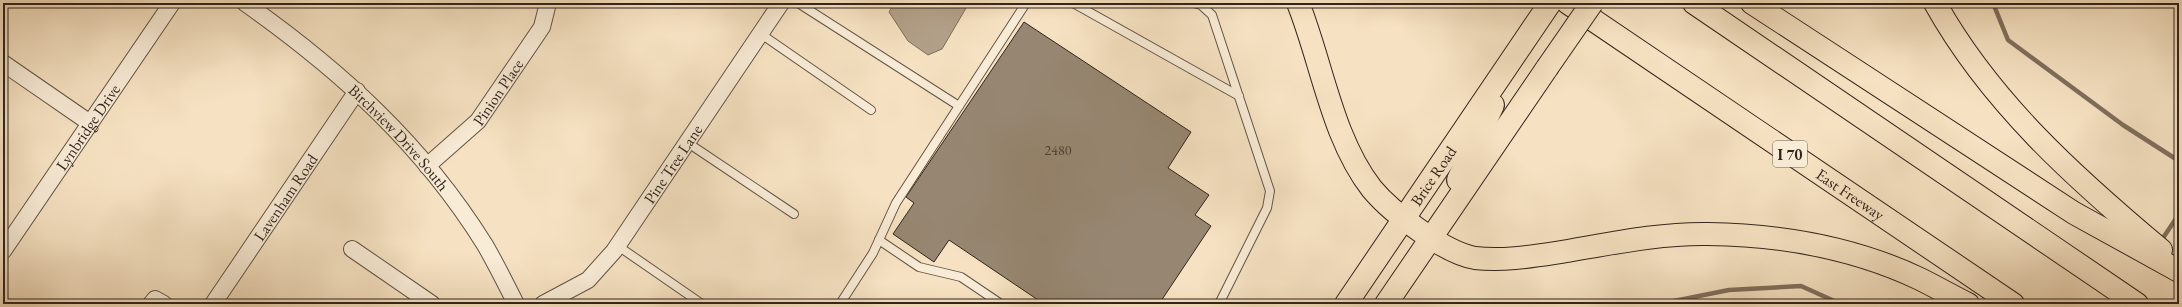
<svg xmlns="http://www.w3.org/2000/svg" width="2182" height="307" viewBox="0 0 2182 307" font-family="'EB Garamond',serif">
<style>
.water{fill:#b3a18a;stroke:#7f6f5e}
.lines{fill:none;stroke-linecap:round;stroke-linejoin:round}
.stream{stroke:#7f6f5e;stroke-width:4.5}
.building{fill:#978772;stroke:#31241c}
.lane-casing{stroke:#625446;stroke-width:10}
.street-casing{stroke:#625446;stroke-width:18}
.primary-casing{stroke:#31241c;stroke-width:24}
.highway-casing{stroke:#31241c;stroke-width:24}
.lane{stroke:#f9ecd7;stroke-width:8}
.street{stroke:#f9ecd7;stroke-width:16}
.primary{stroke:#f6e2c2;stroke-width:22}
.highway{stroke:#f6e2c2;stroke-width:22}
.primary-bridge-casing{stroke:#31241c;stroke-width:24;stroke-linecap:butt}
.primary-bridge{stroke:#f6e2c2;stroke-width:22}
.labels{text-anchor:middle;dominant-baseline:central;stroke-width:3.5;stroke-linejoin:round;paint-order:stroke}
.number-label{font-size:14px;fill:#4a3d32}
.shield{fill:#f9ecd7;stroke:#6d6054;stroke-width:1}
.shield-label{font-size:15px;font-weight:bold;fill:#31241c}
.street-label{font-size:16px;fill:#31241c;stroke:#f9ecd7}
</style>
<rect width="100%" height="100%" fill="#f6e2c2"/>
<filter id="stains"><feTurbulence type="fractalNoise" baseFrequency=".005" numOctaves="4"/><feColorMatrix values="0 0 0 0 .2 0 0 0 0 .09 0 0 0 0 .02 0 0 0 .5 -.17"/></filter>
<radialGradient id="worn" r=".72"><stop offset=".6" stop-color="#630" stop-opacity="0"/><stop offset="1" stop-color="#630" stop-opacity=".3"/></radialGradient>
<path class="water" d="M 894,3 L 969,3 L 942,49 L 928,55 L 908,41 L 889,12 Z"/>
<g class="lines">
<g class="stream">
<path d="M 1993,3 L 2008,40 L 2123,125 L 2179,161"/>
<path d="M 2161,241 L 2179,214"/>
<path d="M 1659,304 L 1729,290 L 1801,286 L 1841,304"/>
<path d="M 1872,304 L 1890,301 L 1893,304"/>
</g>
</g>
<path class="building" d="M 1024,22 L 1191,132 L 1168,168 L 1209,195 L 1195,215 L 1211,226 L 1159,304 L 1044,304 L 949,240 L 934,262 L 893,234 L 914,203 L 906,197 Z"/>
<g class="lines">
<defs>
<g id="lane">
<path d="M 798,3 L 959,106"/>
<path d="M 1073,3 L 1239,96"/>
<path d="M 1194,3 L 1201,5 L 1212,15 L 1270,191 L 1267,208 L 1219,304"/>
<path d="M 761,34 L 871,110"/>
<path d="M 688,143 L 794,214"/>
<path d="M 879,240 L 919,267 L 961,277 L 1001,304"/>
<path d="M 618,246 L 702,304"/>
<path d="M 840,304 L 873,253 L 896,203 L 1026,3"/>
</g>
<g id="street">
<path id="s1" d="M 245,3 C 341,71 422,144 485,245 C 496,264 506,284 516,304"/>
<path d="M 3,63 L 90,123"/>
<path id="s2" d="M 427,166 L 478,121 L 542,27 L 548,3"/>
<path d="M 352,249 L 432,304"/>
<path id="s3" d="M 3,251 L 172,3"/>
<path d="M 151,304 L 155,299 L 164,304"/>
<path id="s4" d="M 213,304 L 357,91"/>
<path id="s5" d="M 543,304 L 588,280 L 614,251 L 781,3"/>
</g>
<g id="primary">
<path d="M 1458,180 L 1493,105"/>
<path id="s6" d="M 1346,304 L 1550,3"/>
<path d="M 1386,304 L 1547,68"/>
</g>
<g id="highway">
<path d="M 1298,3 C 1322,63 1332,138 1372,189 C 1392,213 1445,253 1475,258 C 1501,261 1529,257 1555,253 C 1605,245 1657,233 1708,234 C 1780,235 1855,248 1920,279 C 1936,287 1952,296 1968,304"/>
<path id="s7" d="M 1568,3 L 2013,304"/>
<path d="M 1694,3 L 2137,304"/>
<path d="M 1752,3 L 2074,213 L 2179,271"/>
<path d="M 1935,3 C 1990,102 2075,178 2161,250"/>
</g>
</defs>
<use href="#lane" class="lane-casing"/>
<use href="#street" class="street-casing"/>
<use href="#primary" class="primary-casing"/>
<use href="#highway" class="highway-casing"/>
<use href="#lane" class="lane"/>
<use href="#street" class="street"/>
<use href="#primary" class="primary"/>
<use href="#highway" class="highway"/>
<defs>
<path id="primary-bridge" d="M 1547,68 L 1592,3"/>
</defs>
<use href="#primary-bridge" class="primary-bridge-casing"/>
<use href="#primary-bridge" class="primary-bridge"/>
</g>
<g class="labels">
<g class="number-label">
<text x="1058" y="150">2480</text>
</g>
<rect class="shield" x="1773" y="141" width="34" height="26" rx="3"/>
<g class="shield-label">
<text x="1790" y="154">I 70</text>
</g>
<g class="street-label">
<text stroke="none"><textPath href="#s2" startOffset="103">Pinion Place</textPath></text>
<text stroke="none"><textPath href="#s3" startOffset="150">Lynbridge Drive</textPath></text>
<text stroke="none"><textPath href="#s1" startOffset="205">Birchview Drive South</textPath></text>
<text stroke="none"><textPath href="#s5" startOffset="195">Pine Tree Lane</textPath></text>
<text stroke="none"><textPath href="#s6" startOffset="155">Brice Road</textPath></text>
<text stroke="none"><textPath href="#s7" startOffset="341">East Freeway</textPath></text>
<text stroke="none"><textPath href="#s4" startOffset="129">Lavenham Road</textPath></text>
</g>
</g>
<rect width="2182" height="307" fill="none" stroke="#f6e2c2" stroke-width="16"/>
<rect x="4" y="4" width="2174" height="299" fill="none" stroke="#31241c" stroke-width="2"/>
<rect x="8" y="8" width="2166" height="291" fill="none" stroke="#31241c"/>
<rect width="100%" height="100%" filter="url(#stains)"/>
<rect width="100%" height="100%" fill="url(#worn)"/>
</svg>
